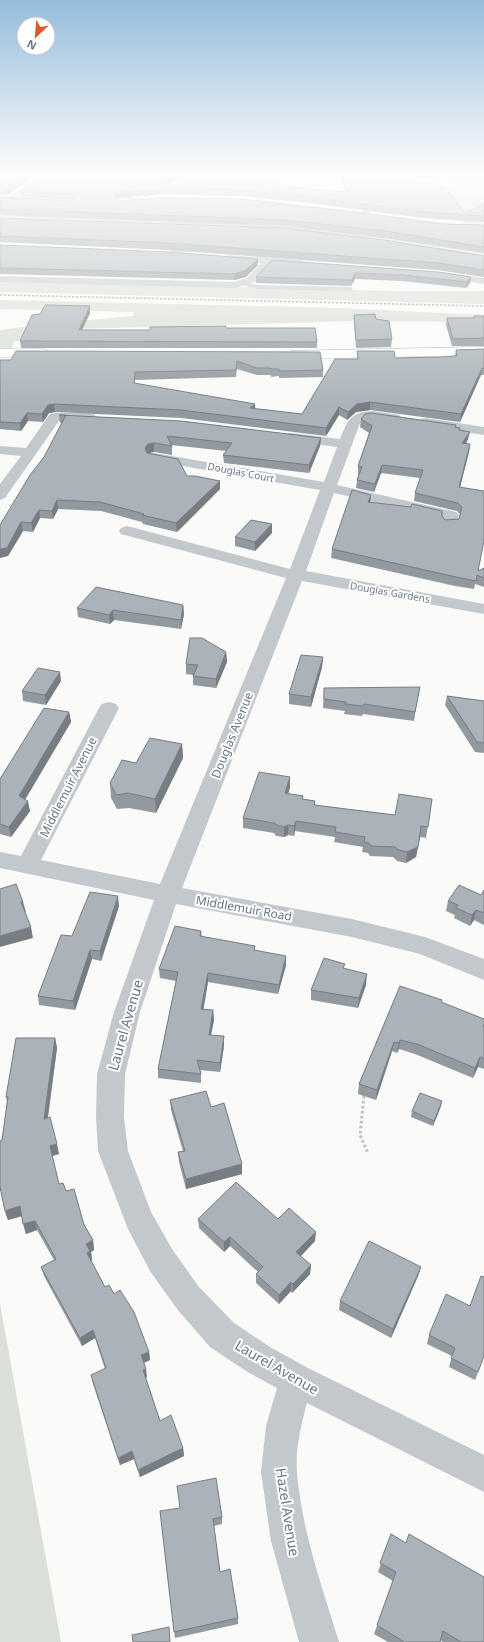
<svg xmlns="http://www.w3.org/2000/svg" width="484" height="1642" viewBox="0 0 484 1642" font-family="'Noto Sans',sans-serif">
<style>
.built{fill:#e8e9e9}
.green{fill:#dadfd7}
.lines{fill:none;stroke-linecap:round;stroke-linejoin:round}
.stream{stroke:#bbc7cb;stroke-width:3}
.secondary-casing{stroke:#b3babf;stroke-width:1}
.path-far1{stroke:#bbbfc2;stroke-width:1;stroke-dasharray:1 1;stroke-linecap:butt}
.path{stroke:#bbbfc2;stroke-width:3;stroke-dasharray:2.5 2.5;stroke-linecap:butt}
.lane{fill:#c3c8cc;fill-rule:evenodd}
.street{fill:#c3c8cc;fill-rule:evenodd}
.secondary{fill:#fff;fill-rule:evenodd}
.rail{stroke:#a2aab0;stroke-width:1.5;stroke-dasharray:2.5 1.5;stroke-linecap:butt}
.wall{fill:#929a9f}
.shaded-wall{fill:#777d82}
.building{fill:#aab3b9;stroke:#777d82}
.labels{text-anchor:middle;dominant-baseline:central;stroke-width:4;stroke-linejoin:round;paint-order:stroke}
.far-street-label{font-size:10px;fill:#657683;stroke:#fff}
.street-label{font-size:12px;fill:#657683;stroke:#fff}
.near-street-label{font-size:14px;fill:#657683;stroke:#fff}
</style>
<rect width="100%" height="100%" fill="#fafaf8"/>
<path class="built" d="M 138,176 L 336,176 L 340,186 L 128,181 Z"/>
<g class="green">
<path d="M 451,176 L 484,176 L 484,225 L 457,225 L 471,216 L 416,207 L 429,198 L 455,199 L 445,181 L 453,181 Z"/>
<path d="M 0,212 L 160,214 L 484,239 L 484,257 L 428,247 L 279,228 L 0,217 Z"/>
<path d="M 0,281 L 398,291 L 484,291 L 484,304 L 0,292 Z"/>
<path d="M 0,300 L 338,308 L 484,315 L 484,322 L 354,321 L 77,329 L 14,342 L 11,350 L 0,350 L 0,330 L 45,324 L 133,316 L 134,312 L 0,309 Z"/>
<path d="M 0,1304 L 61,1642 L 0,1642 Z"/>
</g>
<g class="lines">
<path class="stream" d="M 24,216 L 280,226 L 381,237"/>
<defs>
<g id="secondary">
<path d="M 484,347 L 484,355 L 291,359 L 285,355 L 291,351 Z"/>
<path d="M 0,349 L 45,349 L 51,353 L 45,357 L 0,357 Z"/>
</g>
</defs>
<use href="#secondary" class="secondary-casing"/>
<g class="path-far1">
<path d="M 476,176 L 481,176"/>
<path d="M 453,188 L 484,187"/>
<path d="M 477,188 L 481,176"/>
</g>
<path class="path" d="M 364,1096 L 360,1135 L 368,1153"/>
<g class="lane">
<path d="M 434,176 L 438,176 L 442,186 L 438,186 Z"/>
<path d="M 243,282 L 258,285 L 350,287 L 353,289 L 350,291 L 258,289 L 241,285 L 241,283 Z"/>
</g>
<g class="street">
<path d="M 38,176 L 47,176 L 13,201 L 7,201 L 7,197 Z"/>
<path d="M 382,176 L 390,176 L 395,184 L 391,196 L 366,216 L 360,216 L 360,212 L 384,193 L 387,184 Z"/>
<path d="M 127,194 L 137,200 L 133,203 L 123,197 Z"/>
<path d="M 209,240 L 214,243 L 212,245 L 168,257 L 163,254 L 165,252 Z"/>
<path d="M 228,255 L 302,260 L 307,263 L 302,266 L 272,264 L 255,282 L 235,288 L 0,282 L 0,276 L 234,282 L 247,278 L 261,263 L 224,260 L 223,258 L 224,256 Z"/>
<path d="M 442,272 L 484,278 L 484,284 L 438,277 L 437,275 Z"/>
<path d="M 373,411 L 399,415 L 401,418 L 399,421 C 386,424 372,414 360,423 L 337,485 L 456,512 L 459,515 L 456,527 L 444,527 L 442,524 L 443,518 L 334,493 L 306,571 L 484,604 L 484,614 L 302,581 L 182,888 L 352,919 L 425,937 L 484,959 L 484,980 L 420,954 L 352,937 L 176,904 L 140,1012 L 125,1074 L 124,1117 L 128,1151 L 151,1212 L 172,1249 L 199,1287 L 234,1323 L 270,1347 L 308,1368 L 484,1455 L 484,1492 L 307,1403 C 301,1425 295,1450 297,1473 C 302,1531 322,1587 339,1642 L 299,1642 L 271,1541 L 261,1472 L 266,1426 L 277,1388 L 246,1371 L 210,1347 L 177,1309 L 150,1271 L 128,1229 L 98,1151 L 96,1117 L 97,1074 L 114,1012 L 154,900 L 0,868 L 0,852 L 21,856 L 99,708 L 102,704 L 109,702 L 116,704 L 119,708 L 41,860 L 160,884 L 286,578 L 121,534 L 119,531 L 121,528 L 127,526 L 290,569 L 320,490 L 154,461 L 149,460 L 147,457 L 149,454 L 154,453 L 324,482 L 337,447 L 286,440 L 284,437 L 286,434 L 291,433 L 340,439 C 348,420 350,412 373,411 Z"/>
<path d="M 55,413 L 89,413 L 94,414 L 96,417 L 94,420 L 89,421 L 59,421 L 5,498 L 0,500 L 0,484 L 21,456 L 0,454 L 0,446 L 26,448 L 50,414 Z"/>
<path d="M 426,418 L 484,427 L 484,435 L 421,425 L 419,422 L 421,419 Z"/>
</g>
<use href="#secondary" class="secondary"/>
<path class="rail" d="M 0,295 L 484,306"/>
</g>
<g class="wall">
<path d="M 0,176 L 36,176 L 7,195 L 0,195 Z"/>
<path d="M 188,176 L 168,184 L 280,186 L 346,192 L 340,176 L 435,176 L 434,180 L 391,180 L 389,181 L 465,213 L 484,204 L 484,222 L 423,218 L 301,202 L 240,196 L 161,194 L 120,198 L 118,199 L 120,201 L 444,224 L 484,225 L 484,253 L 384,238 L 285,226 L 0,215 L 0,197 L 73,201 L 70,200 L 22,197 L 21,191 Z"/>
<path d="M 439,176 L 451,176 L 451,178 L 440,178 Z"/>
<path d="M 0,218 L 484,256 L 484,277 L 437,270 L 168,250 L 0,242 Z"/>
<path d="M 0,245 L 258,259 L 258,265 L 246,277 L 234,280 L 0,274 Z"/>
<path d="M 272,260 L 471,277 L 470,283 L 466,288 L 402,281 L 355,279 L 351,286 L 256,283 L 256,277 Z"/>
<path d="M 90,313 L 82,330 L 150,330 L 226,328 L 317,342 L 317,348 L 21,348 L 20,341 Z"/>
<path d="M 354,315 L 376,319 L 392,339 L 391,347 L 356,348 L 354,323 Z"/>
<path d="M 474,316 L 484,316 L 484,346 L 452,346 L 446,325 L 447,318 L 474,318 Z"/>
<path d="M 484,349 L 484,375 L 481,375 L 460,422 L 370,410 L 356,412 L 347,420 L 339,415 L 326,436 L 181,418 L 55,412 L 49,413 L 43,422 L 28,421 L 21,431 L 0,429 L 0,360 L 320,352 L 323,370 L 323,377 L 279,378 L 279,376 L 271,377 L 271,375 L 257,375 L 237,369 L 236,377 L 135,380 L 135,383 L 255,409 L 302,414 L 357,359 L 357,351 L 395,358 L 441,357 L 455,356 L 456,350 Z"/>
<path d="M 59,415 L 321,438 L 320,446 L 309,473 L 224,463 L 223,455 L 226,451 L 171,445 L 172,446 L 172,455 L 154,452 L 149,453 L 148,453 L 187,476 L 220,481 L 220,489 L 177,532 L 143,524 L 142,522 L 101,511 L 58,509 L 53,519 L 40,518 L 33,532 L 23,531 L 8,556 L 44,457 L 62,423 L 60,423 Z"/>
<path d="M 361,419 L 456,427 L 460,430 L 468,439 L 466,444 L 470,444 L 469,452 L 460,487 L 478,571 L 484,568 L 484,587 L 475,584 L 474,589 L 455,586 L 331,558 L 332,549 L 371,495 L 370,503 L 442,516 L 445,520 L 459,519 L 460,514 L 457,511 L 414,501 L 415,493 L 420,478 L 381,473 L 374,492 L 356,488 L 357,480 L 359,475 L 358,475 L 358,466 L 369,433 L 360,427 Z"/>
<path d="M 272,533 L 255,551 L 235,546 L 235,537 Z"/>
<path d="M 183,605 L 184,614 L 181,629 L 114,620 L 110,624 L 78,617 L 77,608 Z"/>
<path d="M 226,652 L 227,662 L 216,688 L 193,685 L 193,675 L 186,674 L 186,664 Z"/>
<path d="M 323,657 L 322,667 L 311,707 L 289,704 L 289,694 Z"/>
<path d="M 61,681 L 46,705 L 23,701 L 22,691 Z"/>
<path d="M 324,688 L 418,696 L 414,721 L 363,714 L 362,716 L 344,714 L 345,711 L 323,708 Z"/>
<path d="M 447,696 L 484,701 L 484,753 L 475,752 L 445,705 Z"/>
<path d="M 69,712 L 71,722 L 25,800 L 30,811 L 11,837 L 0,834 L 0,779 Z"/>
<path d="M 182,744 L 183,758 L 156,813 L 129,808 L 117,809 L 111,798 L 110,783 Z"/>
<path d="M 290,777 L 290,787 L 288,794 L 303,796 L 303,799 L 315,801 L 315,805 L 395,815 L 432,799 L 426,838 L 420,837 L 416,857 L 406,863 L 397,861 L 393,857 L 370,856 L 368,853 L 362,852 L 363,847 L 334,842 L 335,837 L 295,831 L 294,836 L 288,835 L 284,837 L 276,836 L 274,833 L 243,828 L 243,818 Z"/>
<path d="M 484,890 L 484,925 L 474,920 L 470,926 L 454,918 L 455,915 L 446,911 L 448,901 L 481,895 Z"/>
<path d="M 119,906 L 101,961 L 92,959 L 75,1010 L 39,1005 L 38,996 L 72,936 Z"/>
<path d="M 201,931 L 202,937 L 255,950 L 286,965 L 278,994 L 208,982 L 203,1009 L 213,1010 L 214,1020 L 211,1035 L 224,1046 L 220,1072 L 200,1070 L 201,1074 L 201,1083 L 158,1078 L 158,1069 L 176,981 L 160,978 L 159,969 Z"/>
<path d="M 344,969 L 366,985 L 358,1008 L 311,1000 L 311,990 Z"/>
<path d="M 400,986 L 484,1019 L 484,1069 L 478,1067 L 473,1078 L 415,1054 L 399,1049 L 397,1053 L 392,1051 L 376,1100 L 358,1094 L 359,1084 Z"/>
<path d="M 55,1038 L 57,1048 L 48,1118 L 59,1154 L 52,1156 L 59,1184 L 66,1191 L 93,1240 L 94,1250 L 91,1252 L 92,1260 L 91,1261 L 105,1287 L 114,1294 L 149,1352 L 150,1360 L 144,1363 L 147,1377 L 146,1378 L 160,1421 L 183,1448 L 184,1456 L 140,1477 L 134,1459 L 120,1465 L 93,1384 L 91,1375 L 105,1369 L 95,1338 L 82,1346 L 44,1276 L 41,1267 L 54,1260 L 37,1230 L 26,1234 L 22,1216 L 8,1220 L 5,1211 L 1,1191 L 0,1191 L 0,1141 L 2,1140 L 7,1102 L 6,1097 Z"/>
<path d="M 170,1100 L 211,1107 L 242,1174 L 186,1189 L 179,1162 L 178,1152 L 183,1151 L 171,1110 Z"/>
<path d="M 442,1101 L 441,1106 L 433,1126 L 411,1117 L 412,1111 Z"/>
<path d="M 198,1219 L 278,1219 L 315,1241 L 301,1256 L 311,1265 L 310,1274 L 292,1293 L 291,1291 L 279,1304 L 256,1283 L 256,1274 L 258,1272 L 230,1246 L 224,1252 L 199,1228 Z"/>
<path d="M 421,1267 L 418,1276 L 391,1338 L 339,1310 L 340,1301 Z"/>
<path d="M 429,1335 L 484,1356 L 475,1380 L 449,1367 L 452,1356 L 427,1344 Z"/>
<path d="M 160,1511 L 222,1517 L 222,1524 L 214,1526 L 220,1572 L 238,1618 L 238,1624 L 175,1638 Z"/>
<path d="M 391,1534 L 484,1642 L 443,1642 L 440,1640 L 440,1642 L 388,1642 L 374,1634 L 393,1581 L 378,1572 Z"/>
</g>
<g class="shaded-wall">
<path d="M 27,176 L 36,176 L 7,195 L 6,190 Z"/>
<path d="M 175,176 L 188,176 L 156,189 L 161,189 L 161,194 L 120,198 L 114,202 L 114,196 L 120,192 L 154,184 Z"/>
<path d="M 389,176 L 391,176 L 391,180 L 386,184 L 386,178 Z"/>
<path d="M 258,259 L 258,265 L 246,277 L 234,280 L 234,274 Z"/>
<path d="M 355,273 L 355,279 L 351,286 L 352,280 Z"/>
<path d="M 471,277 L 470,283 L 466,288 L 467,282 Z"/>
<path d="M 90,306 L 90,313 L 79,336 L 79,330 Z"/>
<path d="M 482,368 L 481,375 L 460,422 L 461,414 Z"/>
<path d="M 370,402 L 370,410 L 356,412 L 347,420 L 348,412 L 357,404 Z"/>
<path d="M 54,404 L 55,412 L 49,413 L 43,422 L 42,414 L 48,405 Z"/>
<path d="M 255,404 L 255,412 L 250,408 Z"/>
<path d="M 339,407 L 339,415 L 326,436 L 326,428 Z"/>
<path d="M 27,413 L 28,421 L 21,431 L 20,423 Z"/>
<path d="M 470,432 L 468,439 L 461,451 L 462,443 Z"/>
<path d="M 321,438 L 320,446 L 309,473 L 309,465 Z"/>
<path d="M 154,443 L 154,452 L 149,453 L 146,456 L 145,448 L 148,444 Z"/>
<path d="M 470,444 L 469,452 L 458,495 L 459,487 Z"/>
<path d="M 382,465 L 381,473 L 374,492 L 375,484 Z"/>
<path d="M 220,481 L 220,489 L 177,532 L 176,523 Z"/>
<path d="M 371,495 L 370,503 L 368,502 Z"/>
<path d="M 57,500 L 58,509 L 53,519 L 52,511 Z"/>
<path d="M 39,510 L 40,518 L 33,532 L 31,523 Z"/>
<path d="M 21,522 L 23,531 L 8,556 L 0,558 L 0,549 Z"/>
<path d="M 272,524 L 272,533 L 255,551 L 255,542 Z"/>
<path d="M 183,605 L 184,614 L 181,629 L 181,620 Z"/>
<path d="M 113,610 L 114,620 L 110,624 L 109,615 Z"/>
<path d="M 226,652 L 227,662 L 216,688 L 216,679 Z"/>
<path d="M 323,657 L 322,667 L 311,707 L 311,697 Z"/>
<path d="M 60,672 L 61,681 L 46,705 L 45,695 Z"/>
<path d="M 69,712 L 71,722 L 21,806 L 19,796 Z"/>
<path d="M 182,744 L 183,758 L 156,813 L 155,799 Z"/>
<path d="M 290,777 L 290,787 L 285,804 L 285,793 Z"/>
<path d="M 28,801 L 30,811 L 11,837 L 9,827 Z"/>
<path d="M 296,821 L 295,831 L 294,836 L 294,826 Z"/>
<path d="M 288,825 L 288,835 L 284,837 L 284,827 Z"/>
<path d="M 420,837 L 416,857 L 406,863 L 407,852 Z"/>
<path d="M 118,896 L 119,906 L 101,961 L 100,951 Z"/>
<path d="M 21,902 L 23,902 L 26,912 L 23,913 Z"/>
<path d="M 476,910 L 474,920 L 470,926 L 472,915 Z"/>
<path d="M 31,927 L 33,938 L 0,947 L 0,936 Z"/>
<path d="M 90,950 L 92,959 L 75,1010 L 73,1001 Z"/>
<path d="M 286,956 L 286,965 L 278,994 L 279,985 Z"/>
<path d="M 208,973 L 208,982 L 202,1018 L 201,1009 Z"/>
<path d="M 367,974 L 366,985 L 358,1008 L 359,998 Z"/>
<path d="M 213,1010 L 214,1020 L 209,1044 L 209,1035 Z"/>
<path d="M 224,1036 L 224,1046 L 220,1072 L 220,1063 Z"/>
<path d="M 55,1038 L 57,1048 L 46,1129 L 44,1119 Z"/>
<path d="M 400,1040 L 399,1049 L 397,1053 L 399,1043 Z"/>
<path d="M 394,1042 L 392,1051 L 376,1100 L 377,1090 Z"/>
<path d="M 480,1057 L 478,1067 L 473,1078 L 475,1068 Z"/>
<path d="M 442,1101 L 441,1106 L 433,1126 L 434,1121 Z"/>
<path d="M 57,1144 L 59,1154 L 52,1156 L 50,1146 Z"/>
<path d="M 242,1164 L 242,1174 L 186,1189 L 186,1179 Z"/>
<path d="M 20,1206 L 22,1216 L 8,1220 L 5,1211 Z"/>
<path d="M 35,1221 L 37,1230 L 26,1234 L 23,1224 Z"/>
<path d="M 316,1232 L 315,1241 L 296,1261 L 296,1252 Z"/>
<path d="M 230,1237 L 230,1246 L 224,1252 L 224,1242 Z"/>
<path d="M 93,1240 L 94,1250 L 91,1252 L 92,1260 L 89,1263 L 87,1253 L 86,1244 Z"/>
<path d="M 311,1265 L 310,1274 L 292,1293 L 293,1284 Z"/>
<path d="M 421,1267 L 418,1276 L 391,1338 L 393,1329 Z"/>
<path d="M 291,1282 L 291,1291 L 279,1304 L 279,1295 Z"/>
<path d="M 93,1330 L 95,1338 L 82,1346 L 80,1338 Z"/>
<path d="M 149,1352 L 150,1360 L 143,1363 L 141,1355 Z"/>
<path d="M 146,1369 L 147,1377 L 144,1378 L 143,1370 Z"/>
<path d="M 183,1448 L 184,1456 L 140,1477 L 138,1470 Z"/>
<path d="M 132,1451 L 134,1459 L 120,1465 L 118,1458 Z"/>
</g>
<g class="building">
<path d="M 0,176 L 27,176 L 6,190 L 0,189 Z"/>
<path d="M 42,176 L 175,176 L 154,184 L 280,184 L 278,186 L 348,192 L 342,176 L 389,176 L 386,178 L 387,181 L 437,183 L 442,187 L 444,185 L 465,213 L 484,204 L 484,216 L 424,212 L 302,196 L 240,190 L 161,189 L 120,192 L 114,196 L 120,201 L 161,198 L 240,199 L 363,213 L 444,224 L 484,225 L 484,247 L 385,231 L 285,220 L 0,209 L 0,197 L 73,201 L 74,195 L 70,194 L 21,191 Z"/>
<path d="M 0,218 L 285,228 L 384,240 L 484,256 L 484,270 L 438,263 L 168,243 L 0,236 Z"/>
<path d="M 0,245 L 168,252 L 258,259 L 246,270 L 234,274 L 0,268 Z"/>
<path d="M 272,260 L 438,272 L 471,277 L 467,282 L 403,275 L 355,273 L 352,280 L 256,277 Z"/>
<path d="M 45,305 L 90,306 L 79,330 L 150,330 L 150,327 L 226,326 L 226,328 L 315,328 L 317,342 L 20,341 L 32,315 L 40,314 Z"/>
<path d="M 375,314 L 376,319 L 389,321 L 392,339 L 356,340 L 354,315 Z"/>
<path d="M 474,316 L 484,316 L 484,338 L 453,339 L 447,318 L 475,318 Z"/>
<path d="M 484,349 L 484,368 L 482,368 L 461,414 L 370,402 L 357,404 L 348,412 L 339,407 L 326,428 L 181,410 L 54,404 L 48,405 L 42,414 L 27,413 L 20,423 L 0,422 L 0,360 L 11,360 L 16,351 L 320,352 L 323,370 L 279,371 L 279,369 L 271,369 L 271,368 L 257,368 L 237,361 L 236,370 L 135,372 L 134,383 L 255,404 L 250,408 L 302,414 L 335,359 L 358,359 L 357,351 L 394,351 L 395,358 L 441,357 L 457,356 L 456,350 Z"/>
<path d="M 371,413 L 456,425 L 455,427 L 460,428 L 459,430 L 470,432 L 462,443 L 470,444 L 459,487 L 484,491 L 484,541 L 478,571 L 484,568 L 484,578 L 477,575 L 476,581 L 456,577 L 332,549 L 352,490 L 371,495 L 368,502 L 411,507 L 412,504 L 442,511 L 442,516 L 445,520 L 459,519 L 462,507 L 458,503 L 415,493 L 423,470 L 382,465 L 375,484 L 357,480 L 362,467 L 358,466 L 372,426 L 361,419 L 365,414 Z"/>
<path d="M 59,415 L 181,421 L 321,438 L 309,465 L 223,455 L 232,443 L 167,436 L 172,446 L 154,443 L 148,444 L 145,448 L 147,453 L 178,459 L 187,476 L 195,476 L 220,481 L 176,523 L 142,515 L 144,514 L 100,502 L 57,500 L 52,511 L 39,510 L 31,523 L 21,522 L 7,548 L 0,549 L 0,525 L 30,475 L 44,457 L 66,415 Z"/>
<path d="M 251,520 L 272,524 L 255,542 L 235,537 Z"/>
<path d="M 96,587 L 183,605 L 181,620 L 113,610 L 109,615 L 77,608 Z"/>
<path d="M 190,638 L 202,638 L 226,652 L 216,679 L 193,676 L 198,665 L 186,664 Z"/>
<path d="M 301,655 L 323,657 L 311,697 L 289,694 Z"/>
<path d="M 38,668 L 60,672 L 45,695 L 22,691 Z"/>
<path d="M 420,687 L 415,712 L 364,704 L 363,706 L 345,704 L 346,702 L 324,699 L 324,688 Z"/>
<path d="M 447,696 L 484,701 L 484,743 L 477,742 Z"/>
<path d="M 44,708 L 69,712 L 19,796 L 28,801 L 9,827 L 0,824 L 0,779 Z"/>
<path d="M 150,738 L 182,744 L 155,799 L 128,793 L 116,795 L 110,783 L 122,760 L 136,763 Z"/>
<path d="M 259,772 L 290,777 L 285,793 L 303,796 L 302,799 L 315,801 L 314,805 L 395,815 L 399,794 L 432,799 L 428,827 L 421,826 L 418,847 L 407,852 L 399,850 L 395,847 L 371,846 L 369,843 L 364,842 L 365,837 L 335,832 L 336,827 L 296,821 L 294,826 L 288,825 L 284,827 L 277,825 L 274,823 L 243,818 Z"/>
<path d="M 16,884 L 23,902 L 21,902 L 31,927 L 0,936 L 0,889 Z"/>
<path d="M 459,885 L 481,895 L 484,890 L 484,913 L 476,910 L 472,915 L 456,908 L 458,905 L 448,901 Z"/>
<path d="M 90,892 L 118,896 L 100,951 L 90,950 L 73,1001 L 38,996 L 61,935 L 72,936 Z"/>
<path d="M 175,926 L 201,931 L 200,936 L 255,946 L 254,950 L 286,956 L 279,985 L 208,973 L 201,1009 L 213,1010 L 209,1035 L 224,1036 L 220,1063 L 197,1060 L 201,1074 L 158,1069 L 178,972 L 159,969 Z"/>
<path d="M 324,958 L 345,964 L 343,968 L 367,974 L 359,998 L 311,990 Z"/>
<path d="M 400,986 L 442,1000 L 441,1002 L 484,1019 L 484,1024 L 483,1026 L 484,1026 L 484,1059 L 480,1057 L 475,1068 L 417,1044 L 400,1040 L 399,1043 L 394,1042 L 377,1090 L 359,1084 Z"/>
<path d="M 16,1038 L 55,1038 L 44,1119 L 50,1117 L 57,1144 L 50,1146 L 59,1184 L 63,1183 L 66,1191 L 74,1189 L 84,1225 L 93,1240 L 86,1244 L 90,1251 L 87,1253 L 105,1287 L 109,1285 L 114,1294 L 120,1290 L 134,1312 L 149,1352 L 141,1355 L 146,1369 L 143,1370 L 160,1421 L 171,1415 L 183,1448 L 138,1470 L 132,1451 L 118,1458 L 91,1375 L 106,1368 L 93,1330 L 80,1338 L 41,1267 L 56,1259 L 35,1221 L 23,1224 L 20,1206 L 5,1211 L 0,1187 L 0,1141 L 2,1140 L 8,1097 L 6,1097 Z"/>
<path d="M 206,1091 L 211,1107 L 224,1103 L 242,1164 L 186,1179 L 178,1152 L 185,1151 L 170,1100 Z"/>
<path d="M 420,1093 L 442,1101 L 434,1121 L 412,1111 Z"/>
<path d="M 236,1182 L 278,1219 L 289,1208 L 316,1232 L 296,1252 L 311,1265 L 293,1284 L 291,1282 L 279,1295 L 256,1274 L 263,1267 L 230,1237 L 224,1242 L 198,1219 Z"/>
<path d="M 369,1241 L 421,1267 L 393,1329 L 340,1301 Z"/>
<path d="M 481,1276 L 484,1277 L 484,1356 L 478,1372 L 451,1358 L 455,1348 L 429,1335 L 446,1294 L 470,1306 Z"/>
<path d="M 216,1478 L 222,1517 L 213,1519 L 220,1572 L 230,1569 L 238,1618 L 174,1632 L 160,1511 L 180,1508 L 177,1486 Z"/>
<path d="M 391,1534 L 406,1543 L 409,1534 L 484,1577 L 484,1642 L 461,1642 L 443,1631 L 440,1642 L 404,1642 L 377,1625 L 396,1572 L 380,1563 Z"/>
<path d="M 169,1627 L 170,1642 L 133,1642 L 132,1635 Z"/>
</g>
<linearGradient id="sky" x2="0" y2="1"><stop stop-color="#96bcdc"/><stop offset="0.43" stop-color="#fdfdfc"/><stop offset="1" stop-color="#fdfdfc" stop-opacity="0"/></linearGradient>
<rect width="484" height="406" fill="url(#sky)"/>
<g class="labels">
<g class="far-street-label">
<text transform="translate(241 472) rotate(11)">Douglas Court</text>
<text transform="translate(390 592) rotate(10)">Douglas Gardens</text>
</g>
<g class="street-label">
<text transform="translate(232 735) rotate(-68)">Douglas Avenue</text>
<text transform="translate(68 787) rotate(-63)">Middlemuir Avenue</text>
<text transform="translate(244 908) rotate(10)">Middlemuir Road</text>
</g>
<g class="near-street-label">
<text transform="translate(125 1025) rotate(-74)">Laurel Avenue</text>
<text transform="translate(277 1367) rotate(30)">Laurel Avenue</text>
<text transform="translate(288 1512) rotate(81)">Hazel Avenue</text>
</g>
</g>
<g transform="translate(36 36) rotate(206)"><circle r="19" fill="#ffffff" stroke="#c1c8cd"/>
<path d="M0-3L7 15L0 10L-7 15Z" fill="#e4572e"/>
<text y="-6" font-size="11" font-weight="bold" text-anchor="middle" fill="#657683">N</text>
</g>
</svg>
